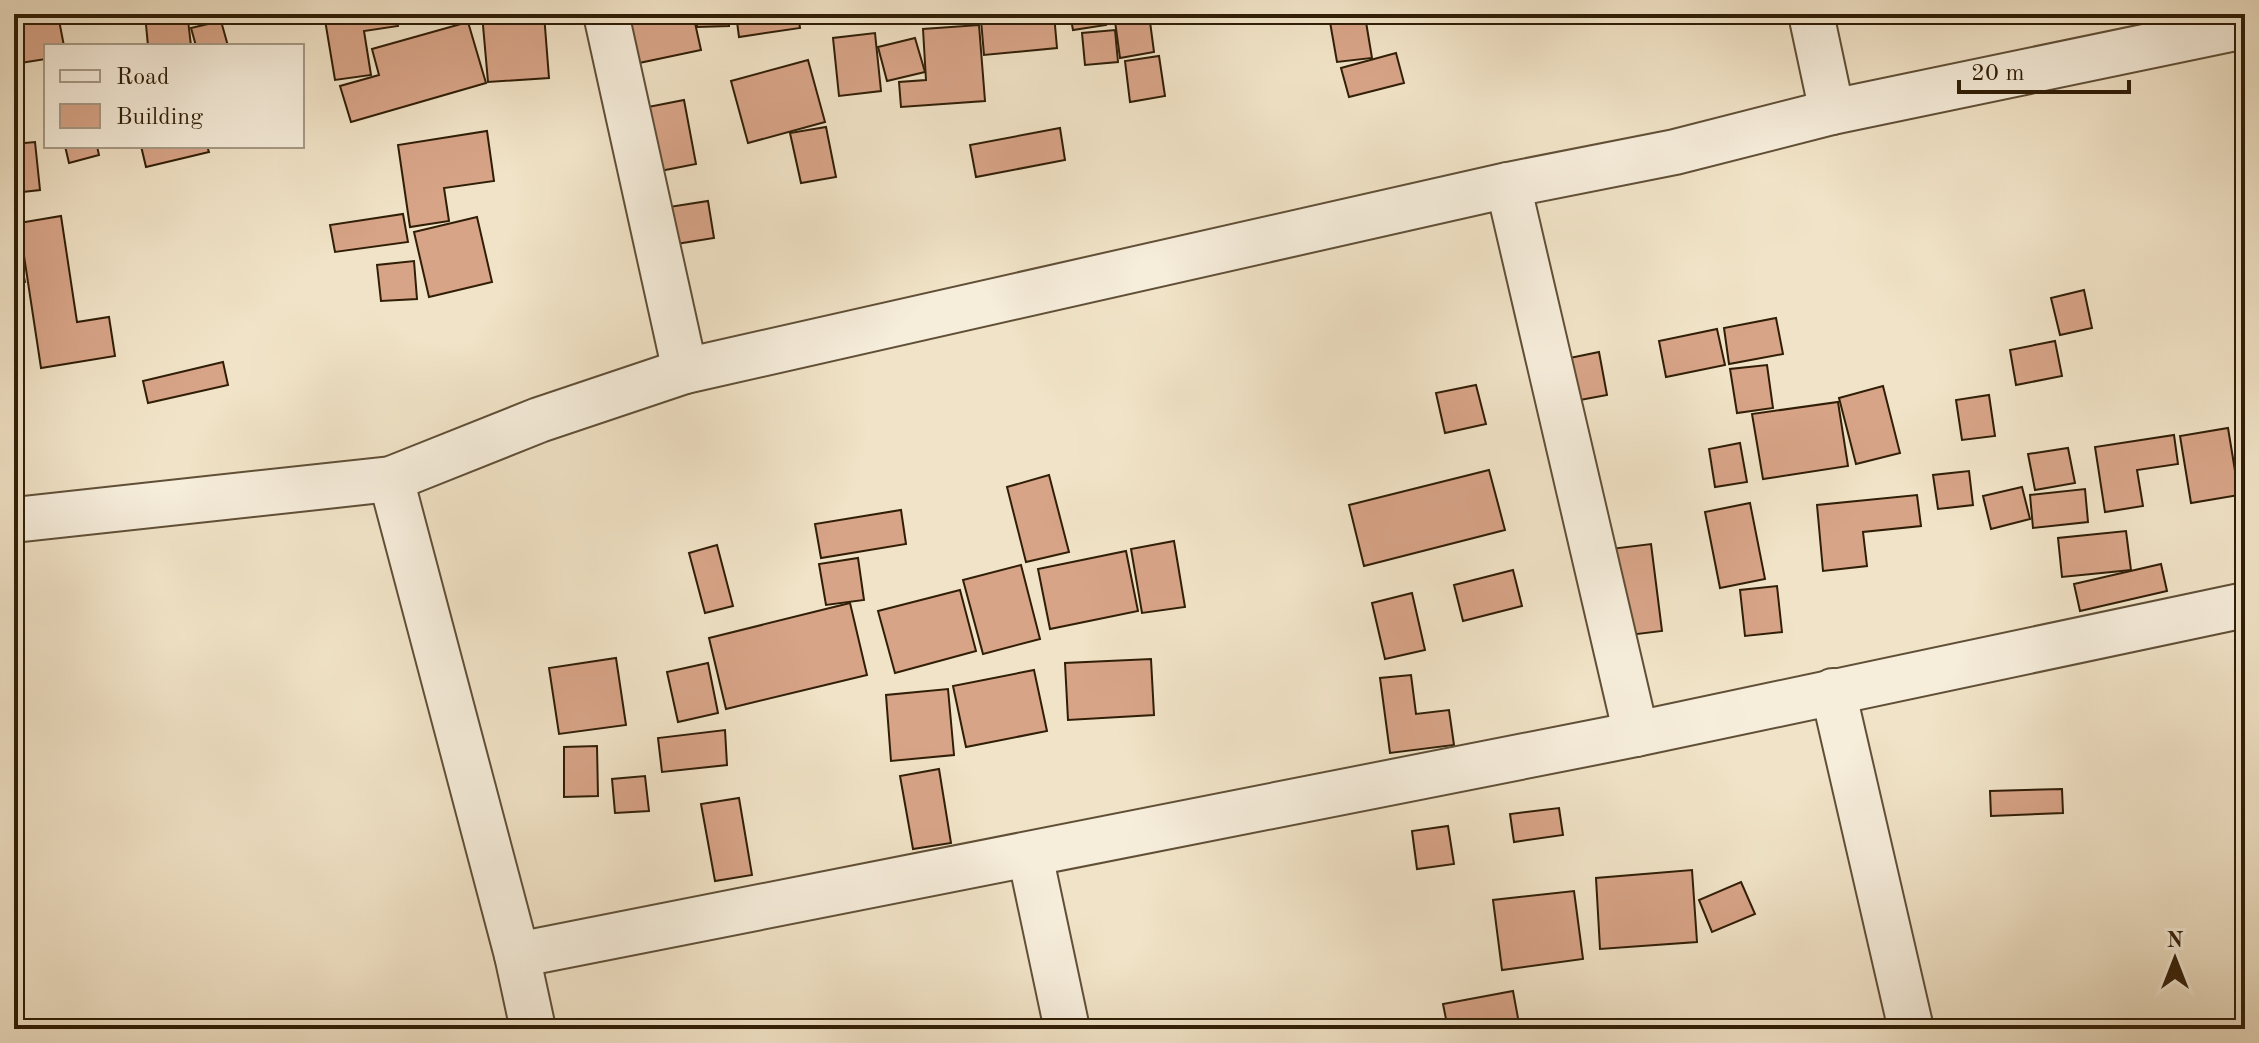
<svg xmlns="http://www.w3.org/2000/svg" width="2259" height="1043" viewBox="0 0 2259 1043" font-family="'Old Standard TT',serif">
<style>
.building{fill:#d8a488;stroke:#301e07;stroke-width:2}
.lines{fill:none;stroke-linecap:round;stroke-linejoin:round}
.street-casing{stroke:#604f37;stroke-width:48}
.street{stroke:#f6eddb;stroke-width:44}
</style>
<rect width="100%" height="100%" fill="#f1e3c7"/>
<filter id="stains"><feTurbulence type="fractalNoise" baseFrequency=".0025" numOctaves="4"/><feColorMatrix values="0 0 0 0 .2 0 0 0 0 .09 0 0 0 0 .02 0 0 0 .5 -.17"/></filter>
<radialGradient id="worn" r=".72"><stop offset=".6" stop-color="#630" stop-opacity="0"/><stop offset="1" stop-color="#630" stop-opacity=".3"/></radialGradient>
<g class="building">
<path d="M 145,14 L 240,14 L 188,20 L 191,46 L 148,46 Z"/>
<path d="M 324,14 L 396,14 L 398,26 L 364,31 L 371,75 L 335,80 Z"/>
<path d="M 482,14 L 544,14 L 549,78 L 488,82 Z"/>
<path d="M 628,14 L 693,14 L 701,50 L 639,63 Z"/>
<path d="M 696,14 L 729,14 L 729,26 L 697,27 Z"/>
<path d="M 736,14 L 798,14 L 800,28 L 739,37 Z"/>
<path d="M 1054,14 L 1057,48 L 984,55 L 981,20 Z"/>
<path d="M 1070,14 L 1104,14 L 1106,25 L 1073,30 Z"/>
<path d="M 1114,14 L 1149,14 L 1154,52 L 1120,58 Z"/>
<path d="M 58,15 L 64,46 L 46,46 L 46,59 L 14,64 L 14,23 Z"/>
<path d="M 1365,16 L 1372,58 L 1337,62 L 1330,22 Z"/>
<path d="M 221,21 L 228,46 L 196,46 L 191,28 Z"/>
<path d="M 468,22 L 486,83 L 351,122 L 340,86 L 379,75 L 372,49 Z"/>
<path d="M 979,25 L 985,101 L 901,107 L 899,82 L 926,80 L 923,29 Z"/>
<path d="M 1115,30 L 1118,62 L 1085,65 L 1082,33 Z"/>
<path d="M 875,33 L 881,91 L 839,96 L 833,38 Z"/>
<path d="M 915,38 L 925,72 L 887,81 L 878,47 Z"/>
<path d="M 1396,53 L 1404,83 L 1349,97 L 1341,68 Z"/>
<path d="M 1159,56 L 1165,96 L 1130,102 L 1125,61 Z"/>
<path d="M 808,60 L 825,122 L 748,143 L 731,81 Z"/>
<path d="M 684,100 L 696,164 L 660,171 L 648,107 Z"/>
<path d="M 826,127 L 836,177 L 801,183 L 790,133 Z"/>
<path d="M 1060,128 L 1065,160 L 976,177 L 970,145 Z"/>
<path d="M 487,131 L 494,181 L 444,188 L 449,221 L 410,227 L 398,145 Z"/>
<path d="M 35,142 L 40,190 L 14,193 L 14,144 Z"/>
<path d="M 65,146 L 97,146 L 99,155 L 69,163 Z"/>
<path d="M 141,146 L 207,146 L 209,152 L 146,167 Z"/>
<path d="M 708,201 L 714,238 L 676,244 L 669,207 Z"/>
<path d="M 403,214 L 408,242 L 335,252 L 330,225 Z"/>
<path d="M 61,216 L 77,322 L 109,317 L 115,356 L 41,368 L 19,223 Z"/>
<path d="M 477,217 L 492,282 L 429,297 L 414,232 Z"/>
<path d="M 14,231 L 25,282 L 14,284 Z"/>
<path d="M 414,261 L 417,299 L 381,301 L 377,265 Z"/>
<path d="M 2084,290 L 2092,328 L 2060,335 L 2051,298 Z"/>
<path d="M 1776,318 L 1783,354 L 1729,364 L 1724,328 Z"/>
<path d="M 1717,329 L 1725,365 L 1666,377 L 1659,341 Z"/>
<path d="M 2055,341 L 2062,376 L 2016,385 L 2010,350 Z"/>
<path d="M 1599,352 L 1607,395 L 1569,402 L 1560,360 Z"/>
<path d="M 223,362 L 228,385 L 148,403 L 143,381 Z"/>
<path d="M 1767,365 L 1773,408 L 1737,413 L 1730,369 Z"/>
<path d="M 1476,385 L 1486,424 L 1445,433 L 1436,393 Z"/>
<path d="M 1883,386 L 1900,453 L 1856,464 L 1839,398 Z"/>
<path d="M 1989,395 L 1995,436 L 1962,440 L 1956,400 Z"/>
<path d="M 1838,402 L 1848,466 L 1763,479 L 1752,414 Z"/>
<path d="M 2228,428 L 2239,495 L 2191,503 L 2180,436 Z"/>
<path d="M 2174,435 L 2178,464 L 2137,470 L 2143,506 L 2105,512 L 2095,447 Z"/>
<path d="M 1740,443 L 1747,482 L 1715,487 L 1709,449 Z"/>
<path d="M 2068,448 L 2075,483 L 2035,490 L 2028,454 Z"/>
<path d="M 1489,470 L 1505,530 L 1364,566 L 1349,505 Z"/>
<path d="M 1969,471 L 1973,505 L 1938,509 L 1933,475 Z"/>
<path d="M 1049,475 L 1069,552 L 1026,562 L 1007,487 Z"/>
<path d="M 2022,487 L 2030,519 L 1991,529 L 1983,496 Z"/>
<path d="M 2085,489 L 2088,522 L 2033,528 L 2030,495 Z"/>
<path d="M 1917,495 L 1921,526 L 1863,532 L 1867,566 L 1823,571 L 1817,505 Z"/>
<path d="M 1750,503 L 1765,579 L 1720,588 L 1705,512 Z"/>
<path d="M 901,510 L 906,544 L 821,558 L 815,524 Z"/>
<path d="M 2126,531 L 2131,570 L 2062,577 L 2058,538 Z"/>
<path d="M 1174,541 L 1185,607 L 1142,613 L 1131,549 Z"/>
<path d="M 1651,544 L 1662,631 L 1613,637 L 1602,550 Z"/>
<path d="M 717,545 L 733,606 L 705,613 L 689,553 Z"/>
<path d="M 1126,551 L 1138,611 L 1050,629 L 1038,569 Z"/>
<path d="M 858,558 L 864,600 L 826,605 L 819,564 Z"/>
<path d="M 2161,564 L 2167,591 L 2080,611 L 2074,584 Z"/>
<path d="M 1021,565 L 1040,639 L 983,654 L 963,580 Z"/>
<path d="M 1513,570 L 1522,606 L 1463,621 L 1454,585 Z"/>
<path d="M 1777,586 L 1782,632 L 1745,636 L 1740,590 Z"/>
<path d="M 960,590 L 976,651 L 895,673 L 878,611 Z"/>
<path d="M 1412,593 L 1425,650 L 1385,659 L 1372,603 Z"/>
<path d="M 850,603 L 867,675 L 726,709 L 709,638 Z"/>
<path d="M 616,658 L 626,725 L 559,734 L 549,668 Z"/>
<path d="M 1151,659 L 1154,715 L 1068,720 L 1065,663 Z"/>
<path d="M 708,663 L 718,713 L 678,722 L 667,672 Z"/>
<path d="M 1034,670 L 1047,731 L 966,747 L 953,686 Z"/>
<path d="M 1411,675 L 1416,714 L 1449,710 L 1454,745 L 1390,753 L 1380,678 Z"/>
<path d="M 948,689 L 954,755 L 891,761 L 886,695 Z"/>
<path d="M 725,730 L 727,765 L 662,772 L 658,738 Z"/>
<path d="M 597,746 L 598,796 L 564,797 L 564,747 Z"/>
<path d="M 939,769 L 951,843 L 913,849 L 900,776 Z"/>
<path d="M 645,776 L 649,811 L 615,813 L 612,779 Z"/>
<path d="M 2062,789 L 2063,813 L 1991,816 L 1990,791 Z"/>
<path d="M 739,798 L 752,875 L 715,881 L 701,804 Z"/>
<path d="M 1559,808 L 1563,835 L 1514,842 L 1510,814 Z"/>
<path d="M 1448,826 L 1454,864 L 1417,869 L 1412,831 Z"/>
<path d="M 1692,870 L 1697,942 L 1600,949 L 1596,878 Z"/>
<path d="M 1741,882 L 1755,914 L 1712,932 L 1699,900 Z"/>
<path d="M 1574,891 L 1583,959 L 1502,970 L 1493,900 Z"/>
<path d="M 1513,991 L 1520,1029 L 1448,1029 L 1443,1004 Z"/>
</g>
<g class="lines">
<defs>
<g id="street">
<path d="M 606,14 L 685,371"/>
<path d="M 1811,14 L 1832,112"/>
<path d="M 1508,185 L 1636,734"/>
<path d="M 391,479 L 517,955 L 533,1029"/>
<path d="M 14,520 L 391,479 L 539,420 L 685,371 L 1508,185 L 1675,152 L 1832,112 L 2245,26"/>
<path d="M 1833,691 L 1911,1029"/>
<path d="M 1030,855 L 1067,1029"/>
<path d="M 517,955 L 1636,734 L 2245,605"/>
</g>
</defs>
<use href="#street" class="street-casing"/>
<use href="#street" class="street"/>
</g>
<rect width="2259" height="1043" fill="none" stroke="#f1e3c7" stroke-width="48"/>
<rect x="16" y="16" width="2227" height="1011" fill="none" stroke="#301e07" stroke-width="4"/>
<rect x="24" y="24" width="2211" height="995" fill="none" stroke="#301e07" stroke-width="2"/>
<rect x="44" y="44" width="260" height="104" fill="#f6eddb" stroke="#a79a86" stroke-width="2"/>
<rect x="60" y="70" width="40" height="12" fill="#f6eddb" stroke="#a79a86" stroke-width="2"/>
<text x="116" y="84" font-size="24" fill="#301e07">Road</text>
<rect x="60" y="104" width="40" height="24" fill="#d8a488" stroke="#a79a86" stroke-width="2"/>
<text x="116" y="124" font-size="24" fill="#301e07">Building</text>
<g transform="translate(2175 959)" stroke="#f6eddb" stroke-width="6" paint-order="stroke">
<path d="M0-6L14 30L0 20L-14 30Z" fill="#301e07"/>
<text y="-12" font-size="22" font-weight="bold" text-anchor="middle" fill="#301e07">N</text>
</g>
<path d="M1959 80v12h170v-12" fill="none" stroke="#301e07" stroke-width="4"/>
<text x="1971" y="80" font-size="24" fill="#301e07" stroke="#f6eddb" stroke-width="6" paint-order="stroke">20 m</text>
<rect width="100%" height="100%" filter="url(#stains)"/>
<rect width="100%" height="100%" fill="url(#worn)"/>
</svg>
